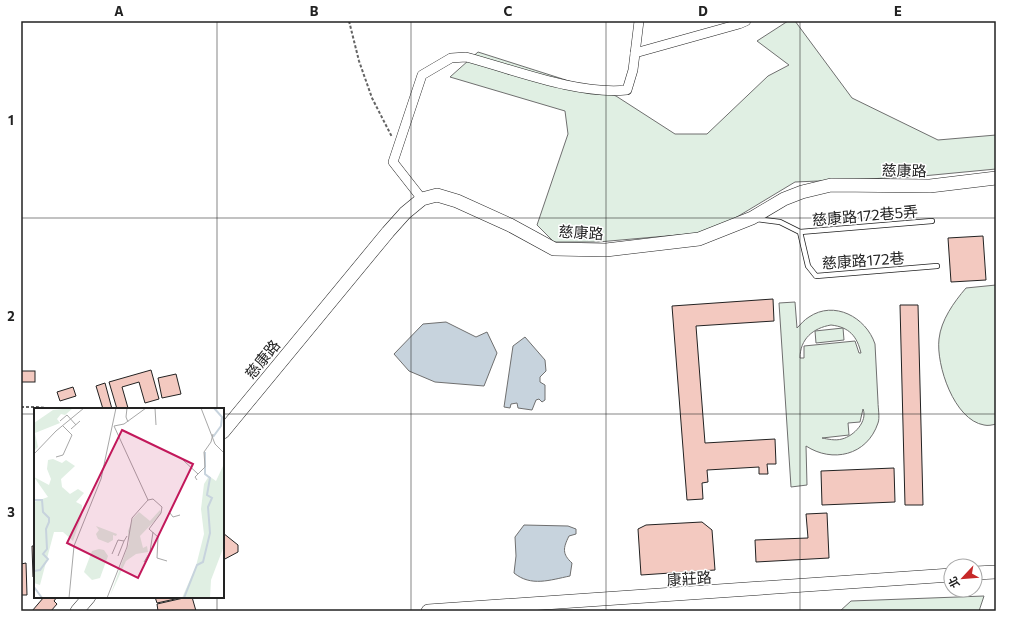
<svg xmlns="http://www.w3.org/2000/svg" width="1017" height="632" viewBox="0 0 1017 632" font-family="Commissioner,'Noto Sans TC',sans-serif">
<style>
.green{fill:#e0efe3;stroke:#6f6f6f;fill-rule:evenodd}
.water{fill:#c7d3dd;stroke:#6f6f6f}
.building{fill:#f3c9c0;stroke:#222}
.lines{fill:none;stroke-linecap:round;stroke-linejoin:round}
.lane-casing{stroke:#222;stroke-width:6}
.street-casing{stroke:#222;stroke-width:10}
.secondary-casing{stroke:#222;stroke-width:14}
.path{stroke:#646464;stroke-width:2;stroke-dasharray:3 2;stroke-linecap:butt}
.lane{stroke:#fff;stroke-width:4.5}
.street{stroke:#fff;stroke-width:9}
.secondary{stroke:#fff;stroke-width:13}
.grid{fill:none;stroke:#222;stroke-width:1;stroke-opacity:0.55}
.labels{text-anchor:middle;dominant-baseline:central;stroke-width:3;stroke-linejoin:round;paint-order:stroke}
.street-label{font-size:15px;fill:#222;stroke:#fff}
.inset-river{fill:none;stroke:#c7d3dd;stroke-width:2}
.inset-road{fill:none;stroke:#a7a7a7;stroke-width:1}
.view{fill:#c2185b;fill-opacity:0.15;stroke:#c2185b;stroke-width:2}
.inset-edge{fill:none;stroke:#222;stroke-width:2}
.neatline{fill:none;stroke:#222;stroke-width:1.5}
.grid-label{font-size:13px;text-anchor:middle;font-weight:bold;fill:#222}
</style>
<rect width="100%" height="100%" fill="#fff"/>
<g class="green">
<path d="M 788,21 L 795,21 L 852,98 L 938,140 L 996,135 L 996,169 L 912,177 L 795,182 L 712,232 L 598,242 L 554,242 L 537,225 L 568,134 L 565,111 L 450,77 L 478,52 L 616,96 L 675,134 L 707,134 L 768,76 L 789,65 L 757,41 Z"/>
<path d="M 996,285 L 996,424 C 992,425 988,426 984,425 C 954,420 936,365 939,339 C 941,320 954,302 966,288 Z"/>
<path d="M 795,302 L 797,328 C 801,324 804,320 809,317 C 834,300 866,317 875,344 C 876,363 877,383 878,402 C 878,408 880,418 878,423 C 867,456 832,463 806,446 L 807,485 L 791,487 L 779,303 ZM 831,325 C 849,327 857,336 861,353 L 859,353 L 855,341 L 804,346 L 804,358 L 800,358 C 800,339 813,328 831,325 ZM 863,409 C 868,421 854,436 842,439 C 835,441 828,439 822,438 L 849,435 L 848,423 L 860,422 Z"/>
<path d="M 843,328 L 844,340 L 816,343 L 815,331 Z"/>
<path d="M 984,596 L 979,611 L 840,611 L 851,601 Z"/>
</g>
<g class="water">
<path d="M 446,322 L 476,337 L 487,332 L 497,353 L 484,386 L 435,382 L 409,371 L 394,354 L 423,324 Z"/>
<path d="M 525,337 L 545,360 L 546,371 L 540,377 L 540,382 L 545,385 L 545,400 L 542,402 L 539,399 L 536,400 L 532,410 L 518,408 L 517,403 L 511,404 L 510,408 L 504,407 L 513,346 Z"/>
<path d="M 524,525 L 568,526 L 576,529 L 576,534 L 569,536 C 563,548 562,554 572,563 L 570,576 C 550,580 531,587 514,573 L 516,556 L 515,537 Z"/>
</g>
<g class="building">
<path d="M 983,236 L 986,280 L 951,282 L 948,238 Z"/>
<path d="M 773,299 L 774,321 L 696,326 L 705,443 L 775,439 L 776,464 L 767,464 L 768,474 L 759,474 L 759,467 L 707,470 L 708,482 L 702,483 L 703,499 L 687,500 L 672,306 Z"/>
<path d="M 900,305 L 918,305 L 923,505 L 905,505 Z"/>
<path d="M 151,370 L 159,399 L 145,403 L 139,382 L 122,387 L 128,408 L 117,409 L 109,382 Z"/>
<rect x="21" y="371" width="14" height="11"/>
<path d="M 176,374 L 181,394 L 162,398 L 158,378 Z"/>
<path d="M 105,383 L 112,409 L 103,409 L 96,386 Z"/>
<path d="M 73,387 L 76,396 L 60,401 L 57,392 Z"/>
<path d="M 894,468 L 895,502 L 822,505 L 821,471 Z"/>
<path d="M 827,513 L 829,558 L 756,562 L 755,540 L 808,538 L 806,514 Z"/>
<path d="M 702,522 L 712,530 L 715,570 L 641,575 L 638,529 L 646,525 Z"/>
<path d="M 223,533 L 238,545 L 238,552 L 223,560 Z"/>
<path d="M 32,546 L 35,546 L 35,577 L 33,577 Z"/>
<path d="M 26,563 L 27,595 L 21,595 L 21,564 Z"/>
<path d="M 44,597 L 57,597 L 54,601 L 57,604 L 51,611 L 32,611 Z"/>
<path d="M 155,597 L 184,597 L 157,603 Z"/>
<path d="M 188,597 L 192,597 L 196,611 L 158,611 L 157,604 Z"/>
</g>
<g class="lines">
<defs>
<g id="lane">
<path d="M 757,219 L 780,222 L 800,232 L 808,266 L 816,276 L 937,266"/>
<path d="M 800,232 L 932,221"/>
</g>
<g id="street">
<path d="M 635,53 L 739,24 L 746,21"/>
<path d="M 422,199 L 393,162 L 422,75 L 451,58 L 466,57 C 515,70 577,95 627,90 L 633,70 L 639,21"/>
</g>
<g id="secondary">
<path d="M 223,432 L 388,232 L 405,213 L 422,199 L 437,195 L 457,201 L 510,225 L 554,249 L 606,250 L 699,239 L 752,218 L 784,199 L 802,192 L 831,185 L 930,186 L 996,178"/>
<path d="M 975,573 L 996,572"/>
<path d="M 77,611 L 89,597"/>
<path d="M 428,611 L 951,575"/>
</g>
</defs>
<use href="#lane" class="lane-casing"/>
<use href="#street" class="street-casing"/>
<use href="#secondary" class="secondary-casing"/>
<g class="path">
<path d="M 349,21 L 359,61 L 372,98 L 392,137"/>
<path d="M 21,407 L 37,407 L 56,409"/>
</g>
<use href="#lane" class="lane"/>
<use href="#street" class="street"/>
<use href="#secondary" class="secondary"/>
</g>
<path class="grid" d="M 217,21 L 217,409M 411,21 L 411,611M 606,21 L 606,611M 800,21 L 800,611M 21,218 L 996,218M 21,414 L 35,414M 223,414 L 996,414M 217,597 L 217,611"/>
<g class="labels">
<g class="street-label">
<text transform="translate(904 170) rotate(1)">慈康路</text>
<text transform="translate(865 215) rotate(-5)">慈康路172巷5弄</text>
<text transform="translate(581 232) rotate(3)">慈康路</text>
<text transform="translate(863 260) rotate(-4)">慈康路172巷</text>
<text transform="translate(262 359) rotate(-51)">慈康路</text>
<text transform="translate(689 578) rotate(-4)">康莊路</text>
</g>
</g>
<g transform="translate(34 408)">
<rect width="190" height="190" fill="#fff"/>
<path d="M 39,0 L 31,7 L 27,6 L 23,11 L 26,15 L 1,25 L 4,39 L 0,43 L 0,15 L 19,2 ZM 19,51 L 28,55 L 32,52 L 41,58 L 27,71 L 28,79 L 36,86 L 44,81 L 50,85 L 42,94 L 48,97 L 48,107 L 39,133 L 29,124 L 20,124 L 6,177 L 0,175 L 0,94 L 14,89 L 0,69 L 15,77 L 17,71 L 13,61 L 14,52 ZM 189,58 L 190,138 L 177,172 L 176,190 L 148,190 L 162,158 L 170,126 L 167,101 L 170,76 L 175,68 L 182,73 ZM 126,102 L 127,106 L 106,128 L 109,140 L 113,138 L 114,144 L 102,146 L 92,153 L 76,188 L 95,135 L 94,123 L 99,110 L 105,104 L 116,113 ZM 62,118 L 83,126 L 82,128 L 79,127 L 79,132 L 74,135 L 64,131 L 62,126 L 65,122 ZM 65,141 L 70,142 L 74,148 L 66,170 L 58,172 L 50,164 L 58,143 Z" fill="#e0efe3"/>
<path class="inset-river" d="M 179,29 L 187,18 L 188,9 L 180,0M 0,92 L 8,92 L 9,104 L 15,110 L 15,114 L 12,121 L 13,141 L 9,146 L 14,151 L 6,162 L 0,163M 0,179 L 8,190M 150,190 L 163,157 L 169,154 L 176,125 L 174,99 L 178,90 L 173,87 L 176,70 L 171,66 L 171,44"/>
<path class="inset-road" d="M 93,0 L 92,9 L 94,14M 121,0 L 122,17M 167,0 L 181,36 L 190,45M 26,13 L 33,7 L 42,17M 80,18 L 90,16 L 112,0M 37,21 L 46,13M 0,46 L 22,23 L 50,0M 22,49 L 29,47 L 38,27 L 29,18M 149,52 L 164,66M 163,72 L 161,69 L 171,59 L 170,44 L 177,34 L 179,26M 114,92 L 119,91 L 128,99 L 127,105 L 115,121 L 124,129 L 123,150 L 133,153M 136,105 L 139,109 L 146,107M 78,146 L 84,132 L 90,133 L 93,128M 84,148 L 90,133M 110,154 L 116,144 L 119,124M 35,190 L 40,138 L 67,71 L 82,0M 73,190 L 93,139 L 98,110 L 114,92 L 80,18"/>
<path class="view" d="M 88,22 L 159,56 L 104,170 L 33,135 Z"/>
<rect width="190" height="190" class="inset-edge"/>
</g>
<rect width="1017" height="632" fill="none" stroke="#ffffff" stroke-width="44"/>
<g transform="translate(963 578) rotate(244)"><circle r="19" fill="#ffffff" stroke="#a7a7a7"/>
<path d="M0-3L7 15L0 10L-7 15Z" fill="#c62828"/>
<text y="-6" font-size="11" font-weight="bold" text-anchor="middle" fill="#222222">北</text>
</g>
<rect x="22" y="22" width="973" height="588" class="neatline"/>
<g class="grid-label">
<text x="119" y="16">A</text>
<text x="314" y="16">B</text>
<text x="508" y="16">C</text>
<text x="703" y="16">D</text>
<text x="898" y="16">E</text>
<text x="11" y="125">1</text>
<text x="11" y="321">2</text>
<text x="11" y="517">3</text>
</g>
</svg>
